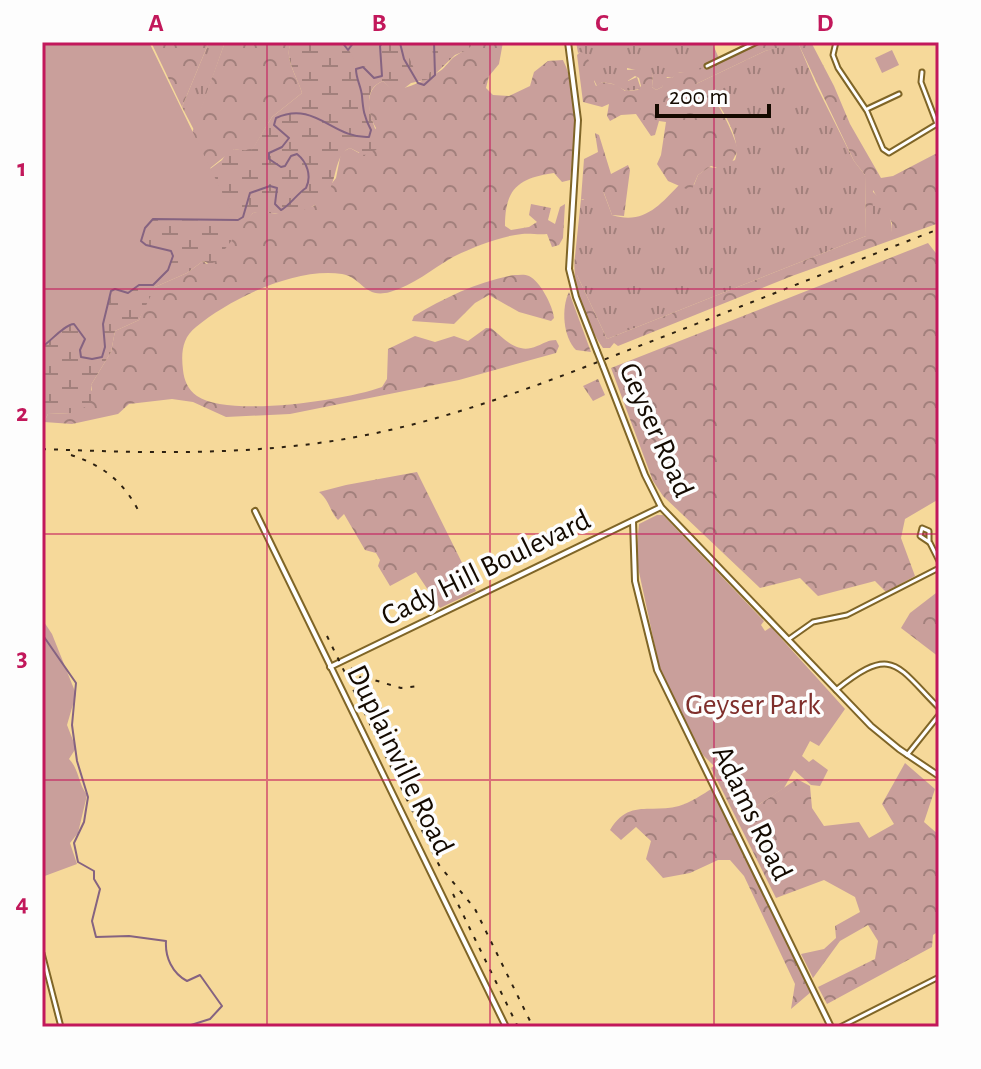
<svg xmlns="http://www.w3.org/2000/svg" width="981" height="1069" viewBox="0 0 981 1069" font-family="'Alegreya Sans',sans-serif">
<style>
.grass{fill:url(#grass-tufts)}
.forest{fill:url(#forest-crowns);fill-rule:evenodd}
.wetland{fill:url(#wetland-marsh)}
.cemetery{fill:url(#cemetery-stones)}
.park{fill:#c99f9b}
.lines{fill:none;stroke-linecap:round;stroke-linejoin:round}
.stream{stroke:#856381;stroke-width:2}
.minor-casing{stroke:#7f6527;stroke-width:7}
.tertiary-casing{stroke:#7f6527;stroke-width:8}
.minor{stroke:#fff;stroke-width:3}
.tertiary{stroke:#fff;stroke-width:4}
.rail{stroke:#2d2111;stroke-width:2;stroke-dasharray:4 8;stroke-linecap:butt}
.tertiary-bridge-casing{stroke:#7f6527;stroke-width:8;stroke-linecap:butt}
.tertiary-bridge{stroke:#fff;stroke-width:4}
.grid{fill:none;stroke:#c2185b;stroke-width:2;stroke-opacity:0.55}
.labels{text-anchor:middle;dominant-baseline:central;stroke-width:7;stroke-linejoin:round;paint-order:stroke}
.street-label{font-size:30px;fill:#140a00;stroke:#fdfdfd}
.park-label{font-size:30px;fill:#7f2e2b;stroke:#fdfdfd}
.neatline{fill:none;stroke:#c2185b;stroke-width:3}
.grid-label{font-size:26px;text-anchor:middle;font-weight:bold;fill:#c2185b}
</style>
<defs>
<pattern id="grass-tufts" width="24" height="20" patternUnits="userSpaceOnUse" patternTransform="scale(2)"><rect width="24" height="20" fill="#c99f9b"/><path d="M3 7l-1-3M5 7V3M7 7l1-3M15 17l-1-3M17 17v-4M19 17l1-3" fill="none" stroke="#a2807c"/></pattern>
<pattern id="forest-crowns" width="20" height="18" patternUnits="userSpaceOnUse" patternTransform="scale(2)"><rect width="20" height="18" fill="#c99f9b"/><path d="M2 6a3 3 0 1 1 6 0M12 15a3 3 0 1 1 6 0" fill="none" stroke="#a2807c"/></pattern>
<pattern id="wetland-marsh" width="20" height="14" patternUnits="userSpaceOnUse" patternTransform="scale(2)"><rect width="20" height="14" fill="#c99f9b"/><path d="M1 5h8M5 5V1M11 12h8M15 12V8" fill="none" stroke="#a2807c"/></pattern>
<pattern id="cemetery-stones" width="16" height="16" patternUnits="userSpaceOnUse" patternTransform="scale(2)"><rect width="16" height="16" fill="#c99f9b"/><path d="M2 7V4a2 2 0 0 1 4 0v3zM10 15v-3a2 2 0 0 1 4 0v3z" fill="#a2807c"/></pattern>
</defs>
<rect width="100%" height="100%" fill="#f6d99a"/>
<g class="grass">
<path d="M 209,42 L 225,42 L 194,130 L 182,107 Z"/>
<path d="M 576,42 L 712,42 L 720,61 L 692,74 L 679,72 L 672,78 L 667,77 L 662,87 L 656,90 L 652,87 L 653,74 L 627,68 L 628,81 L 637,77 L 641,89 L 626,91 L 613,84 L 602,82 L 597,86 L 580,52 L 578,53 Z"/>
<path d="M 796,42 L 799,45 L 816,85 L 854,161 L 865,175 L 866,236 L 607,339 L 577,275 L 575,256 L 581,199 L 583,200 L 600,188 L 603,191 L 612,215 C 643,225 659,206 679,185 L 694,185 L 698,175 L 709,167 L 715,168 L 735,160 C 742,142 725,113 714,98 C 710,93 702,90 696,88 L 696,84 L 765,51 Z"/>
<path d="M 872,191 C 882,199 894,219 891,232 L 872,232 Z"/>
</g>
<g class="forest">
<path d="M 151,42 L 209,42 L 182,107 Z"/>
<path d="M 225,42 L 292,42 C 282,56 298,78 302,93 L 272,117 L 251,152 L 234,149 L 204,173 L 188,144 Z"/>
<path d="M 475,42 L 503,42 L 499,64 L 489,76 L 486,88 L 493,95 L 509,96 L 530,86 L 534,72 L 548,61 L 563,60 C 580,94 574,143 570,180 L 562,182 L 554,173 C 519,178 505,188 505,226 L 511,230 L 529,227 L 537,222 L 529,215 L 531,204 L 551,208 L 548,220 L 555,224 L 560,207 L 565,204 L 563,238 L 559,245 L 552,247 L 547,234 C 538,235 530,233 522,234 C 501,236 473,247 453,257 C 432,269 414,285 390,292 C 364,299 363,278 342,274 C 296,267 231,298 196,327 C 182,338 181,353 183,370 C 184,380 188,390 197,396 C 228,418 347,400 382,387 L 387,379 L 388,349 L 415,336 L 435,342 L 454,336 L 468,341 L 486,328 L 491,328 C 505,339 517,355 537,346 C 545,343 548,340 556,340 L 559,346 L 556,353 L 459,380 L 290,414 L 226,417 L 193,402 L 172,399 L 129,404 L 118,414 L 72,424 L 44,422 L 48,414 L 71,413 L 92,390 L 91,385 L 111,352 L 115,331 L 139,320 L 150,293 L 155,287 L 187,273 L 203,261 L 207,264 L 253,213 L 261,211 L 276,214 L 314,206 L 336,178 L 341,153 L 350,148 L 359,153 L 376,128 C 367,113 364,88 383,81 L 393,90 C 408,89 427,79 440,71 C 446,67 449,61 454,57 C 461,52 468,49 475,42 Z"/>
<path d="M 739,42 L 811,42 L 834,86 L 850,124 L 881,178 L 893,176 L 939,152 L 939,223 L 792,276 L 618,346 L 614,343 L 610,348 L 603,348 C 587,325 571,285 575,256 L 578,257 L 577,275 L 607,339 L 866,236 L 865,175 L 854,161 L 798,43 L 765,51 L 696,84 L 696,88 L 706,87 C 719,105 732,128 738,150 L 732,162 L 718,168 L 711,166 L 698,175 L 691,191 L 668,181 L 657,164 L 661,155 L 666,122 L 659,121 L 655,135 L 651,136 L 636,114 L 621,115 L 610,121 L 607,116 L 609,104 L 602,107 L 583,102 L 577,55 L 580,52 L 585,53 L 597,77 L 594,81 L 596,86 L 602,82 L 617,85 L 625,91 L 638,90 L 641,86 L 639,78 L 635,76 L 626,82 L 625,70 L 644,69 L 653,74 L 652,87 L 656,90 L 662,87 L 664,78 L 672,78 L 677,72 C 699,74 724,61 744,49 ZM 873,190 L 892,223 L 891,232 L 872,232 Z"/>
<path d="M 595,133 L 599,135 L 611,174 L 628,165 L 630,170 L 624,216 L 612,215 L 604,193 L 600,189 L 588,200 L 581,199 L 584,159 L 598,152 Z"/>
<path d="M 928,243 L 939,257 L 939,499 L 905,519 L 901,538 L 915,576 L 886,592 L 875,581 L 818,596 L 800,578 L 760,588 L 663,496 L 653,481 L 611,368 Z"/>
<path d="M 514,275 C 519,275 525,274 529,276 C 540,281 553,306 554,318 L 551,321 L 519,312 L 489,295 L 475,303 L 454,324 L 412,321 L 414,316 C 444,298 479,281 514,275 Z"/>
<path d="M 569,292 L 591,352 L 576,350 C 563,337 561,308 569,292 Z"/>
<path d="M 417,472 L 476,591 L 440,608 L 416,572 L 390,586 L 378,566 L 380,560 L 376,553 L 365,550 L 344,514 L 338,520 C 329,510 330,501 319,492 L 346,485 Z"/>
<path d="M 936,593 L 939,593 L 939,657 L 901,628 L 910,613 Z"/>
<path d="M 905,763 L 935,789 L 924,822 L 939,835 L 939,931 L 933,935 L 932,947 L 827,1004 L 818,987 L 875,959 L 878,941 L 868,925 L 840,941 L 813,978 L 801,954 L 824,949 L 836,938 L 835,926 L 860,912 L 855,897 L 824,880 L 776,898 L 711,768 L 714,766 L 755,807 L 797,779 L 810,786 L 812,808 L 824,826 L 859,822 L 869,838 L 894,824 L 882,804 Z"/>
<path d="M 713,788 L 811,992 L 791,1009 L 795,984 L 744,876 L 730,860 L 718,860 L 690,873 L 663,878 L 646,859 L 651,841 L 636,827 L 621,840 L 610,830 C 629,798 651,814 679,806 C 690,803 703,794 713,788 Z"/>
</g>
<path class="wetland" d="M 292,42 L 475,42 L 467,50 L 455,55 L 430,79 L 411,83 L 401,91 L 393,91 L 383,81 C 357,91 374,124 380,142 L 376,150 L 364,155 L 350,148 C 330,156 341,192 315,205 C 304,211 291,215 279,214 C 269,213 263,211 253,213 L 215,262 L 210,264 L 203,261 L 187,273 L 155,287 L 139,320 L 115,331 L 111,352 L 91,385 L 92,401 L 90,405 L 71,413 L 48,414 L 44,422 L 42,422 L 42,294 L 222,160 L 227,152 L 234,149 L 251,151 L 272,117 L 302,93 C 298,78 282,55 292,42 Z"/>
<path class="cemetery" d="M 598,379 L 605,395 L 593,401 L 583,386 Z"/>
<g class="park">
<path d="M 42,42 L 149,42 L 236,221 L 153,220 L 145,228 L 141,241 L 146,245 L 171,251 L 173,256 L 168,270 L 153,285 L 139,285 L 128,293 L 115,289 L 112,291 L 103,324 L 105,347 L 102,357 L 92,359 L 81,357 L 80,350 L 85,339 L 82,331 L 74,324 C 65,324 51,341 42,347 Z"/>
<path d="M 345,42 L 386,42 C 370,56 382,60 377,74 L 364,66 L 358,68 Z"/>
<path d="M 400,42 L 431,42 L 434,61 L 428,77 L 419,80 L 404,46 Z"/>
<path d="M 892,50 L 899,65 L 882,73 L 875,58 Z"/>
<path d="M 657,515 L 663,515 L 764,621 L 761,625 L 765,631 L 771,627 L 845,709 L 819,746 L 810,741 L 802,756 L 809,762 L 813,759 L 828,770 L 820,786 L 811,785 L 794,770 L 784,788 L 755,807 L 703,755 L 660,670 L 636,558 L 639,524 Z"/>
<path d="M 42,619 L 52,634 L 76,694 L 67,725 L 76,748 L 69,759 C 79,769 78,783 87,795 L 78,833 L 70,843 L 77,864 L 42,877 Z"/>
</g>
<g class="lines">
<g class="stream">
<path d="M 342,42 L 348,50 L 354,42"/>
<path d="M 42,347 C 51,341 65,324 74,324 L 85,339 L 80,350 L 81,357 L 92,359 L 102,357 L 105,347 L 103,324 L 111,291 L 115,289 L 128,293 L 139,285 L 153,285 L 168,270 L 173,256 L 171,251 L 146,245 L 141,241 L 145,228 L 153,219 L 238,220 L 243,217 L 250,193 L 270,186 L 277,188 L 275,204 L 281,210 C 288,207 298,193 306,188 C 312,176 307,162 297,154 L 291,156 L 285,166 L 281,167 L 269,159 L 269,153 L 282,147 L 289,138 L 274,125 L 276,118 C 315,100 333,139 369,137 L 371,130 C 364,117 363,109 362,96 C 361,86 356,79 356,69 L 363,67 L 374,78 L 382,76 L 380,46 L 383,42 L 400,43 L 404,59 L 418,83 L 424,85 L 435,75 L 434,42"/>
<path d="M 42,634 L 76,683 L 72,725 L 77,761 L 88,797 L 84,822 L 74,843 L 78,862 L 94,871 L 94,879 L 100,889 L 92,921 L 96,937 L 129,936 L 166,941 C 165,957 172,973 187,981 L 200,975 L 222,1006 L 210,1019 L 191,1025 L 196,1027"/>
</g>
<defs>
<g id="minor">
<path d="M 836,42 L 833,55 L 838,68 L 867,111 L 883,149 L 889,153 L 937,124 L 921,82 L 922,72"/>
<path d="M 707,66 L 757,42"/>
<path d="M 867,109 L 899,94"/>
<path d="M 922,528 L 929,531 L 929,542 L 920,536 Z"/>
<path d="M 930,543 L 939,561"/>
<path d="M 789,639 L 813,622 L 847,615 L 939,568"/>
<path d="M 836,690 C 893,644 896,665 939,708"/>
<path d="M 907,755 L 939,715"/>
<path d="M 42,953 L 61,1027"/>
<path d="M 840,1027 L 939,977"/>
</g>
<g id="tertiary">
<path d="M 568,42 L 578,120 L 569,269 L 576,297 L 597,351"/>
<path d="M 603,366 L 645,475 L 661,507 L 871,726 L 899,749 L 939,776"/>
<path d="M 255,511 L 506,1027"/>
<path d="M 633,521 L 635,581 L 657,670 L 831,1027"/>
<path d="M 330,667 L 661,507"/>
</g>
</defs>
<use href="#minor" class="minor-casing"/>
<use href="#tertiary" class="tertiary-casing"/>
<use href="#minor" class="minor"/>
<use href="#tertiary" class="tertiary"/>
<g class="rail">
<path d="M 42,449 C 143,453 244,456 345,439 C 445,422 539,385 634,348 C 736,309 837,268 939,229"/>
<path d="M 71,455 C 102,465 123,481 138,510"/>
<path d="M 327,636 L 439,865 L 475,909 L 533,1027"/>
<path d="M 351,668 L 372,689 L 419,790"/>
<path d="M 364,677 L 401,688 L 420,686"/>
<path d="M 453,894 L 518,1027"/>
</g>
<defs>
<path id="tertiary-bridge" d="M 597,351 L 603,366"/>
</defs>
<use href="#tertiary-bridge" class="tertiary-bridge-casing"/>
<use href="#tertiary-bridge" class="tertiary-bridge"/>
</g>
<path class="grid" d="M 267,42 L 267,1027M 490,42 L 490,1027M 714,42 L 714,1027M 42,289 L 939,289M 42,534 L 939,534M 42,780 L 939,780"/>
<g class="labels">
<g class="street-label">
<text transform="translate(656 430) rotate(66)">Geyser Road</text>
<text transform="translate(486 568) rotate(-26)">Cady Hill Boulevard</text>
<text transform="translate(400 760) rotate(64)">Duplainville Road</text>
<text transform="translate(752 813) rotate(64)">Adams Road</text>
</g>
<g class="park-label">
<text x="753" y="705">Geyser Park</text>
</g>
</g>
<rect width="981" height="1069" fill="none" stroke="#fdfdfd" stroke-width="88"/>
<path d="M657 104v12h112v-12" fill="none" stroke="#140a00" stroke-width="4"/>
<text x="669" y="104" font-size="24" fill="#140a00" stroke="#fdfdfd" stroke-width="6" paint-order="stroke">200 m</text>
<rect x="44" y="44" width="893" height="981" class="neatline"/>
<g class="grid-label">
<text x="156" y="31">A</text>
<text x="379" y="31">B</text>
<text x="602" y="31">C</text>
<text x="825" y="31">D</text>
<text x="22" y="176">1</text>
<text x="22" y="421">2</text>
<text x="22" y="666">3</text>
<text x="22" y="911">4</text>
</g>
</svg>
